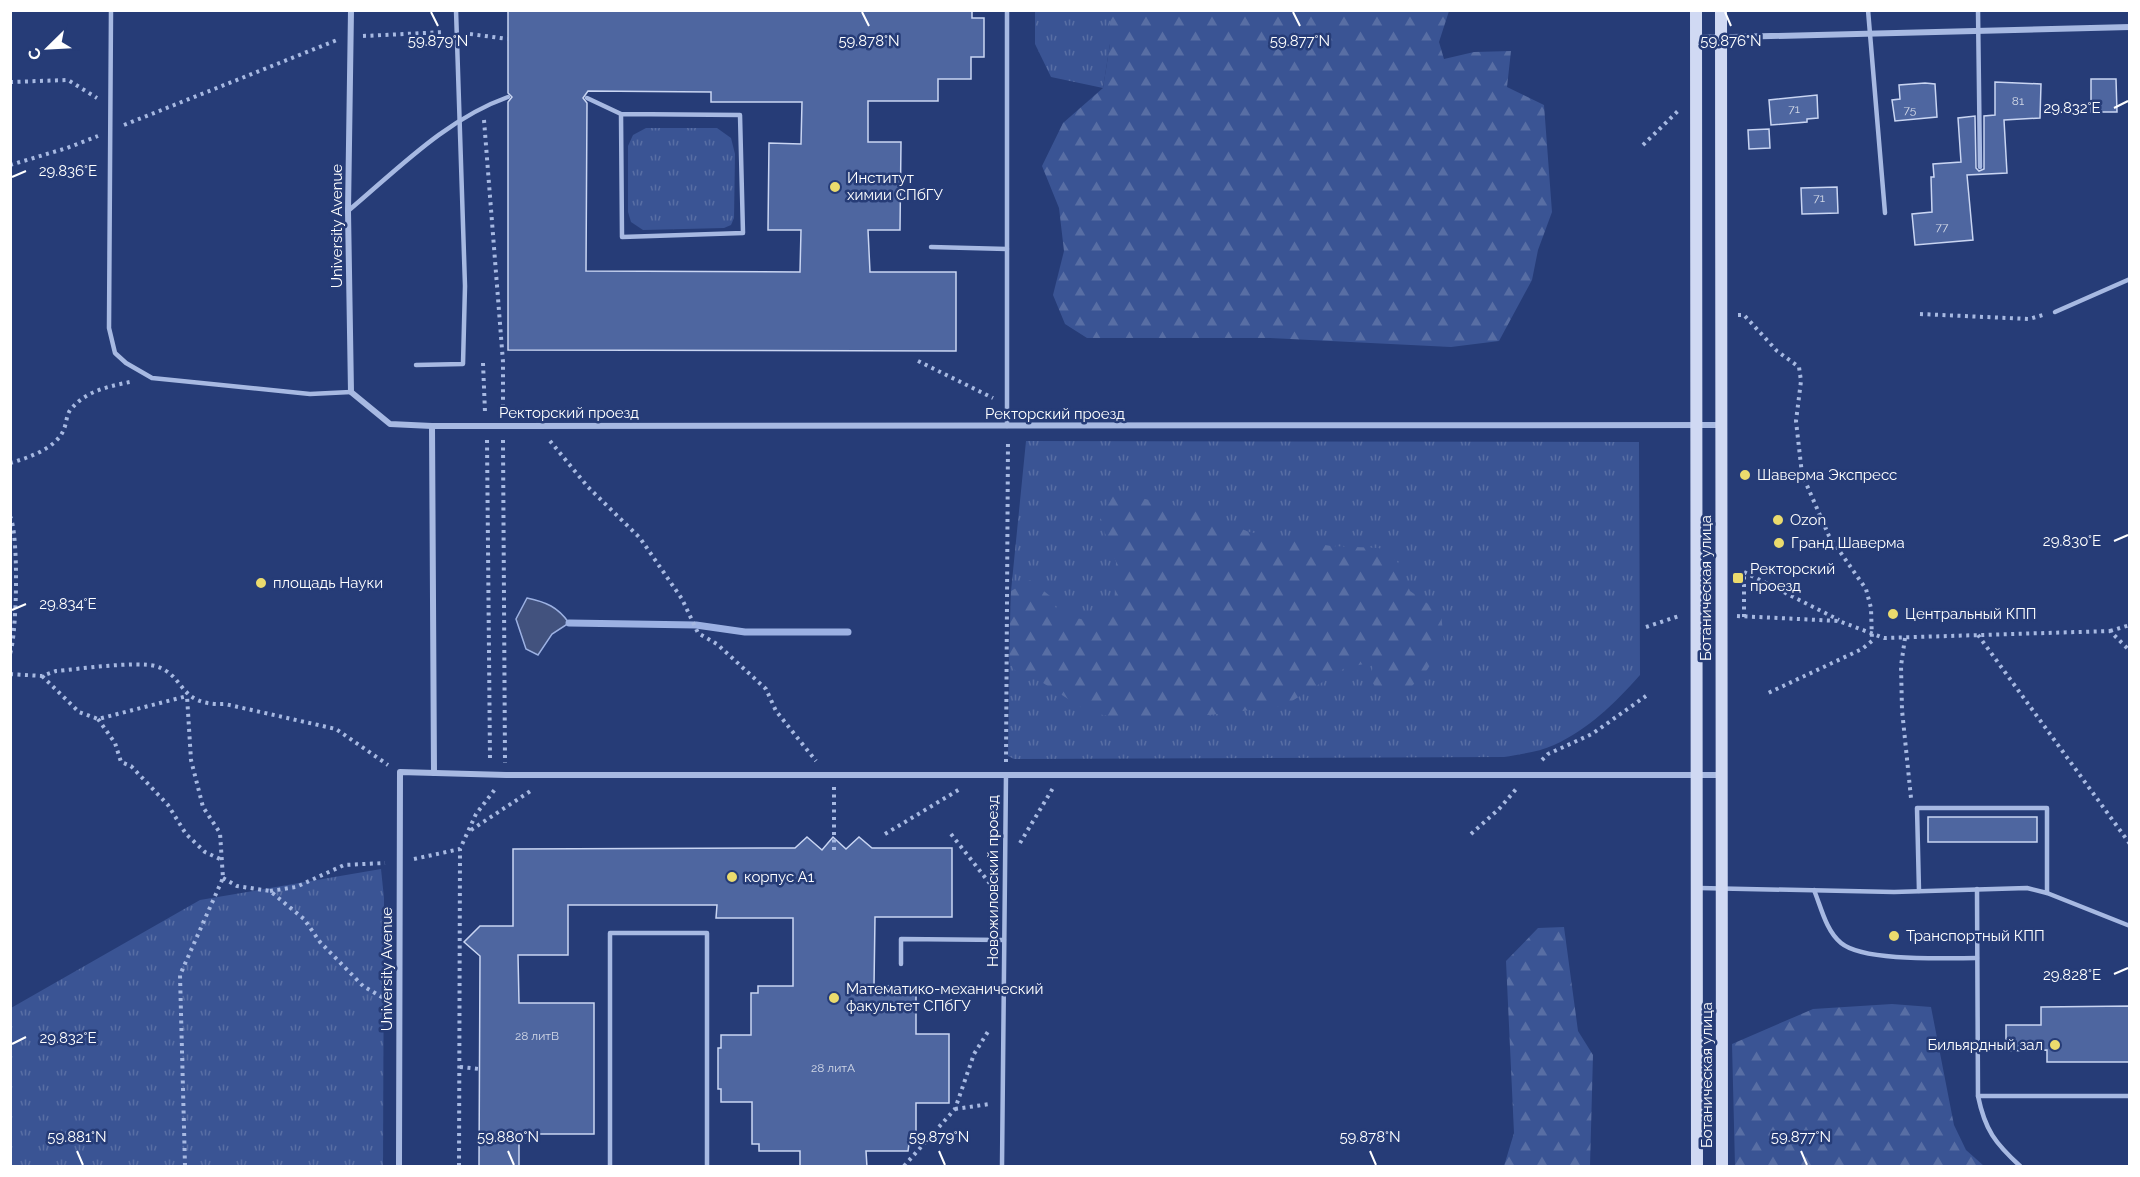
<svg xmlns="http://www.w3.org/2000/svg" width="2140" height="1177" viewBox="0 0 2140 1177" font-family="Raleway,sans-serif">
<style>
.grass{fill:url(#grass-tufts)}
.forest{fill:url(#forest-firs)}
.water{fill:#42527e;stroke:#9cb1e3;stroke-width:1.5}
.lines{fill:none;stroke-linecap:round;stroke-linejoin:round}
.stream{stroke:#9cb1e3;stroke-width:7}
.building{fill:#4e66a0;stroke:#c9d5f2;stroke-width:1.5;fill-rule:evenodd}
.path{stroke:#a7b9e2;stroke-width:4;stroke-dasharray:3 4.5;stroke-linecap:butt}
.lane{stroke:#a7b9e2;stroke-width:4.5}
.street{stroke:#a7b9e2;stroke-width:6}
.secondary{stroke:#d0d9f3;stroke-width:12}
.ticks{fill:none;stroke:#fff;stroke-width:2}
.poi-dot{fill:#ebdb6d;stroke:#263c77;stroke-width:2}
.labels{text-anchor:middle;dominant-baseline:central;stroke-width:5;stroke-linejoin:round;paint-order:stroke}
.number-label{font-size:12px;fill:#d3d9e7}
.poi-label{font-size:15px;fill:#fff;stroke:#263c77;text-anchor:start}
.street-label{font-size:15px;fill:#fff;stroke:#263c77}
.ticks-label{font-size:15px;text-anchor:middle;fill:#fff;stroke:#263c77;stroke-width:5;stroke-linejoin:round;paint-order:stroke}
</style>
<defs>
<pattern id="grass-tufts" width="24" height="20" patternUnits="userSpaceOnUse" patternTransform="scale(1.5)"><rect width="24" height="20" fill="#3a5494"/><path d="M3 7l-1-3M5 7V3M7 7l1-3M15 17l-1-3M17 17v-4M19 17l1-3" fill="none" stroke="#586ea4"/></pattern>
<pattern id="forest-firs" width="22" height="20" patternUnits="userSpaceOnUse" patternTransform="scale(1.5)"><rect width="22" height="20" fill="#3a5494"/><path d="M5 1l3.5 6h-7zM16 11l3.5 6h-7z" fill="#586ea4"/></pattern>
</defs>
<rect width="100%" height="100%" fill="#263c77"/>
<g class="grass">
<path d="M 1035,11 L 1110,11 L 1110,44 L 1103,88 L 1051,77 L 1035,44 Z"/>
<path d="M 646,128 L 717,128 L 731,138 L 735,154 L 734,218 L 731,225 L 724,228 L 643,230 L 631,222 L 628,212 L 628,146 L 633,135 Z"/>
<path d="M 1026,441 L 1639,442 L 1640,675 C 1615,703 1589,729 1554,745 C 1539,752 1520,754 1504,757 L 1014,759 L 1008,756 L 1011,591 Z"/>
<path d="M 381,869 L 384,898 L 383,1166 L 11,1166 L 11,1008 L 200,900 Z"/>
</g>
<g class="forest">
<path d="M 1110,11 L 1449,11 L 1439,42 L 1444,59 L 1474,52 L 1511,51 L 1507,87 L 1544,105 L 1552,212 L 1538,250 L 1532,280 L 1499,341 L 1451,347 L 1270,338 L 1087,338 L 1065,324 L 1053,295 L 1064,251 L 1059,208 L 1042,166 L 1063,123 L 1103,88 L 1110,44 Z"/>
<path d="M 1111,495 L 1127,495 L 1199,511 L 1249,532 L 1331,546 L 1379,548 L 1397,561 L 1410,591 L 1441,613 L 1444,643 L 1427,670 L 1412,686 L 1378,693 L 1371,679 L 1373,662 L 1345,668 L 1284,706 L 1151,722 L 1090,713 L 1040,681 L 1017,673 L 1009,662 L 1011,591 L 1030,580 L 1050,596 L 1059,614 L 1094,622 L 1114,613 L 1116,562 L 1100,520 Z"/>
<path d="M 1564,927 L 1578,1031 L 1593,1055 L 1590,1166 L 1504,1166 L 1514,1133 L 1506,961 L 1538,928 Z"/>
<path d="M 1892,1004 L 1931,1007 L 1954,1125 L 1966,1150 L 1984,1166 L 1735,1166 L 1732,1044 L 1813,1009 Z"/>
</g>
<path class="water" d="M 527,598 C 546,602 558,607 569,623 L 552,634 L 538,655 L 526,649 L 516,619 Z"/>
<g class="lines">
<path class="stream" d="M 569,623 L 696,625 L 745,632 L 848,632"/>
</g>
<g class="building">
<path d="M 508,10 L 972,10 L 972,18 L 984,18 L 984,57 L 971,57 L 971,79 L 938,79 L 938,101 L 868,101 L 868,142 L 901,142 L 900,230 L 868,230 L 870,272 L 956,272 L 956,351 L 508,350 L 508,102 L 512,97 L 508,93 ZM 588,91 L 711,92 L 711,102 L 802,102 L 801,144 L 769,143 L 768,230 L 801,230 L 800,272 L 586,271 L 587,103 L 583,98 Z"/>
<path d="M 2091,79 L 2116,79 L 2117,112 L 2091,112 Z"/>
<path d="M 1995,82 L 2041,84 L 2040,118 L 2004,120 L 2007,173 L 1967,175 L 1973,240 L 1915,245 L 1912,214 L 1932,212 L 1931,177 L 1934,177 L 1933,164 L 1961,162 L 1958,118 L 1975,116 L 1976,168 L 1979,171 L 1984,169 L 1984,116 L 1995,115 Z"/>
<path d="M 1925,83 L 1935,84 L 1937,117 L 1895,121 L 1892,100 L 1900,99 L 1899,85 Z"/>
<path d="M 1817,95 L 1818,118 L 1807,119 L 1807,122 L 1771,125 L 1769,100 Z"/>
<path d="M 1769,129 L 1770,148 L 1749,149 L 1748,130 Z"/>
<path d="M 1837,187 L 1838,213 L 1802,214 L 1801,188 Z"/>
<rect x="1928" y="817" width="109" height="25"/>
<path d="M 807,837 L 822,850 L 833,837 L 846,849 L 859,837 L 872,848 L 952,848 L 952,917 L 875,917 L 874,986 L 909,986 L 909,993 L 916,993 L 916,1034 L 949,1034 L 949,1103 L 916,1103 L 916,1144 L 909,1144 L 908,1151 L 866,1151 L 867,1167 L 800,1167 L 800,1151 L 759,1151 L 759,1144 L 752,1144 L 752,1102 L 721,1102 L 721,1089 L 718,1089 L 718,1048 L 721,1048 L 721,1035 L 751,1035 L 751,993 L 758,993 L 758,986 L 793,986 L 793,918 L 716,918 L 717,905 L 568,905 L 568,955 L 518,955 L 519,1003 L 594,1003 L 594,1134 L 519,1134 L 519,1167 L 479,1167 L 480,956 L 464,942 L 480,926 L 513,926 L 513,849 L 795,848 Z"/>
<path d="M 2130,1006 L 2130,1062 L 2047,1062 L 2047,1050 L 2006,1051 L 2006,1025 L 2041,1025 L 2041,1007 Z"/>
</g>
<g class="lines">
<g class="path">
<path d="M 470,34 L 508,39"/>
<path d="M 363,36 L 445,32"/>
<path d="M 10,82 L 68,80 L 97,98"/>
<path d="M 484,120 L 503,362 L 503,412"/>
<path d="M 124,125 L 337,40"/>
<path d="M 1643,145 L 1679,110"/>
<path d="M 10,165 L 67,148 L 98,136"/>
<path d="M 1920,314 L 2029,319 L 2043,315"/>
<path d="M 1738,315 L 1744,315 L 1777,351 L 1799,367 L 1801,381 L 1796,421 L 1802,474 L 1829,536 L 1866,589 L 1871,608 L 1872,641 L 1862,649 L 1766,694"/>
<path d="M 918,361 L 993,398"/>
<path d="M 483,363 L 485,412"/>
<path d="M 487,440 L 490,760"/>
<path d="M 503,440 L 505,763"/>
<path d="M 550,441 L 588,487 L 640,538 L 682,599 L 698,633 L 717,644 L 766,689 L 776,711 L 816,761"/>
<path d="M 10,463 C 28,458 57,448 64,429 C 67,422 66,414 72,408 C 86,391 110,386 130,382"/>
<path d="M 10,516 C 19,535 17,633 10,654"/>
<path d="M 1737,616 L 1839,621 L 1884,638 L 2110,631 L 2130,651"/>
<path d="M 1744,617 L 1744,572 L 1839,620"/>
<path d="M 1646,627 L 1679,616"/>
<path d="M 2110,631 L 2130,625"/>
<path d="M 1978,635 L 2130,844"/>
<path d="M 1905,638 L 1901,666 L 1902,710 L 1911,798"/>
<path d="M 10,674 L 42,676 L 56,671 C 79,669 136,661 155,666 C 187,675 176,706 225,704 L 336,729 L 388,765"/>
<path d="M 42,676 L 79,712 L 98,719 L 187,696"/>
<path d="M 98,719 L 115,743 L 121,762 L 131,766 L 168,805 L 186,834 L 205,852 L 220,859"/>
<path d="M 1542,760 L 1548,754 L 1592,734 L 1646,696"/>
<path d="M 1006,762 L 1008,440"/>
<path d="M 834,787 L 834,853"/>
<path d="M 471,830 L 532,790"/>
<path d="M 885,834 L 960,789"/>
<path d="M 951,834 L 991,885"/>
<path d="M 1471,834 L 1499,809 L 1517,788"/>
<path d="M 1020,843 L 1053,788"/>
<path d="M 414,859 L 460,849"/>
<path d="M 223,878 L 237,886 L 270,891 L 304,919 L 320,942 L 363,986 L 385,999"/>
<path d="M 270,891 L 296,887 L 344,865 L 385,863"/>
<path d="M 460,1067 L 479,1069"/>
<path d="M 955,1109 L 990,1104"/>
<path d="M 185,1166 L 180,975 L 223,878 L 220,833 L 203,807 L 191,760 L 187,696"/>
<path d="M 459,1166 L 460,849 L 476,814 L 496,788"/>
<path d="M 904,1166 L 955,1109 L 974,1054 L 989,1030"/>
</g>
<g class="lane">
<path d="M 111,10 L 109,328 L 115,353 L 126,363 L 152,378 L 310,394 L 351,392"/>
<path d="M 1868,10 L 1885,213"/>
<path d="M 1978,10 L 1980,167"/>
<path d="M 587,98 L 621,114 L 740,115 L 743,233 L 622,237 L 621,114"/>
<path d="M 348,211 C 398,169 446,119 508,97"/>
<path d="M 931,247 L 1007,249"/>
<path d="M 2055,312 L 2130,279"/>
<path d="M 416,365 L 463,364 L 465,286 L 456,10"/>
<path d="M 1007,426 L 1007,10"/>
<path d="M 1699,888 L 1894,892 L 2027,888 L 2047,893 L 2130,926"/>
<path d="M 1977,889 L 1978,1096 C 1985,1130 1995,1143 2020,1166"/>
<path d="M 1814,890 C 1821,907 1826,931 1841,943 C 1864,962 1947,958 1977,958"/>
<path d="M 1919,891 L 1917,808 L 2047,808 L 2047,893"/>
<path d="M 901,964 L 901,939 L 1004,940"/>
<path d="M 1978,1096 L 2130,1096"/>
<path d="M 610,1166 L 610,933 L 707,933 L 707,1166"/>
<path d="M 1002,1166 L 1006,775"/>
</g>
<g class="street">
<path d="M 351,10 L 348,211 L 351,392 L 390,424 L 432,426 L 1721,425"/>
<path d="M 1696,38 L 2130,27"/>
<path d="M 432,426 L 434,773"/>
<path d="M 399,1166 L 400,772 L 506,775 L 1721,775"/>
</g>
<g class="secondary">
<path d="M 1696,10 L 1697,1166"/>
<path d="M 1721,10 L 1722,1166"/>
</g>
</g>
<path class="ticks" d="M 431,12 L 438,26M 862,12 L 869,26M 1293,12 L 1300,26M 1725,12 L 1731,26M 2114,108 L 2128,101M 12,177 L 26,171M 2114,541 L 2128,535M 12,610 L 26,604M 2114,974 L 2128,968M 12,1044 L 26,1037M 77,1151 L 83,1165M 508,1151 L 514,1165M 939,1151 L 945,1165M 1370,1151 L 1376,1165M 1801,1151 L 1807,1165"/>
<g class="poi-dot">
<circle cx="835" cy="187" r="6"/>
<circle cx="1745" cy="475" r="6"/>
<circle cx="1778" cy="520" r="6"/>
<circle cx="1779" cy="543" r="6"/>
<rect x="1732" y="572" width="12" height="12" rx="3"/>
<circle cx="261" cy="583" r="6"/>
<circle cx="1893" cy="614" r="6"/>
<circle cx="732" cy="877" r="6"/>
<circle cx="1894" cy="936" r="6"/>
<circle cx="834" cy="998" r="6"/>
<circle cx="2055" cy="1045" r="6"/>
</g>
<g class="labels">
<g class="number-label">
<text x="2018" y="101">81</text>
<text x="1794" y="109">71</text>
<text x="1910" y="110">75</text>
<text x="1819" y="198">71</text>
<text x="1942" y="227">77</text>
<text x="537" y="1036">28 литВ</text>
<text x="833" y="1068">28 литА</text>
</g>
<g class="poi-label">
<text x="847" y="178">Институт<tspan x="847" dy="17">химии СПбГУ</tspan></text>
<text x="1757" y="475">Шаверма Экспресс</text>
<text x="1790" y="520">Ozon</text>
<text x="1791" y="543">Гранд Шаверма</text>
<text x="1750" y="569">Ректорский<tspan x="1750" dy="17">проезд</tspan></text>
<text x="273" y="583">площадь Науки</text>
<text x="1905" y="614">Центральный КПП</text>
<text x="744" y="877">корпус А1</text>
<text x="1906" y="936">Транспортный КПП</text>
<text x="846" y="989">Математико-механический<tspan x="846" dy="17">факультет СПбГУ</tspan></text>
<text x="2043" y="1045" text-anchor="end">Бильярдный зал</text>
</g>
<g class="street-label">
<text transform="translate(337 226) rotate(-90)">University Avenue</text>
<text x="569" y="413">Ректорский проезд</text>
<text x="1055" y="414">Ректорский проезд</text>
<text transform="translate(1706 588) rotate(-90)">Ботаническая улица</text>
<text transform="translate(993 881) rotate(-90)">Новожиловский проезд</text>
<text transform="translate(387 969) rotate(-90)">University Avenue</text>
<text transform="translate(1707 1075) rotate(-90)">Ботаническая улица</text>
</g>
</g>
<g class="ticks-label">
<text x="1300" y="46">59.877°N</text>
<text x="438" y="46">59.879°N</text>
<text x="869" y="46">59.878°N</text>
<text x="1731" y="46">59.876°N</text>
<text x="2072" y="113">29.832°E</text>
<text x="68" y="176">29.836°E</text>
<text x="2072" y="546">29.830°E</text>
<text x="68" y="609">29.834°E</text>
<text x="2072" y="980">29.828°E</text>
<text x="68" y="1043">29.832°E</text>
<text x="77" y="1142">59.881°N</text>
<text x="508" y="1142">59.880°N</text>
<text x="939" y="1142">59.879°N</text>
<text x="1370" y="1142">59.878°N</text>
<text x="1801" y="1142">59.877°N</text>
</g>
<rect width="2140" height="1177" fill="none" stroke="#ffffff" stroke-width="24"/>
<g transform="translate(48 48) rotate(246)" stroke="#263c77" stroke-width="4.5" paint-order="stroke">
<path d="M0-4.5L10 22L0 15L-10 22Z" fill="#ffffff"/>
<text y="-9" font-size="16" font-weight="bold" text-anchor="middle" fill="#ffffff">С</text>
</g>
</svg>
